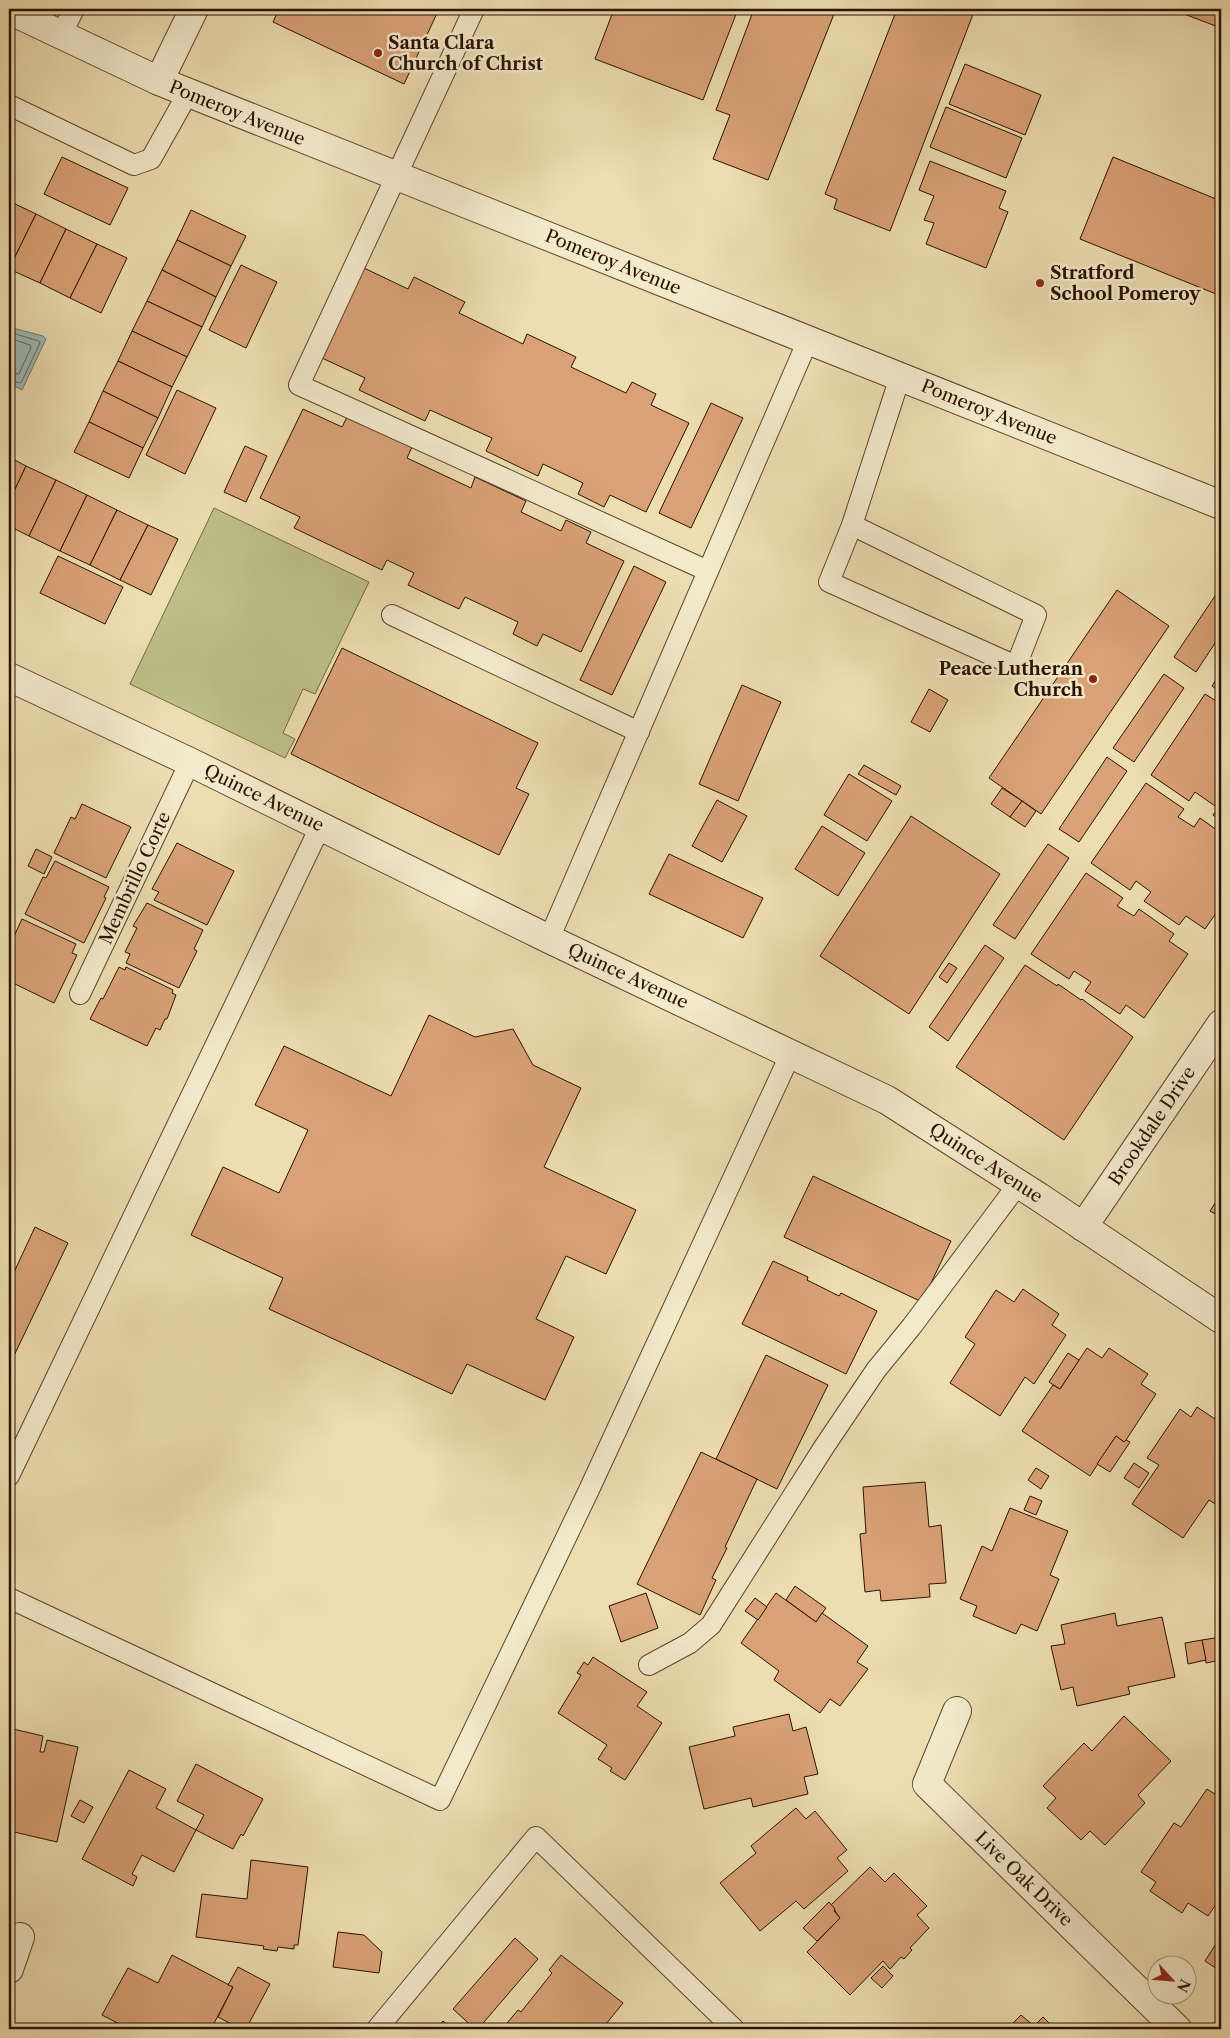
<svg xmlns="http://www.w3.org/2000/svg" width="1230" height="2038" viewBox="0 0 1230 2038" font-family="'Libre Caslon Text',serif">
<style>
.green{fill:#bdc088;stroke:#746844}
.water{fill:#9dbab6;stroke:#6f766e}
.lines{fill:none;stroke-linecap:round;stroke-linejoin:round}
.shore{stroke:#64665c;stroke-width:1}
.building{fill:#d9a276;stroke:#2b1101}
.service-casing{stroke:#5c442d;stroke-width:22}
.minor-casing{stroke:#5c442d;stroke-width:30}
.tertiary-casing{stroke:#5c442d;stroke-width:30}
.service{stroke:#f3eacc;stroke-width:20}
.minor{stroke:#f3eacc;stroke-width:28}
.tertiary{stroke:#f3eacc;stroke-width:28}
.poi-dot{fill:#8f2418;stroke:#f3eacc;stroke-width:2}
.labels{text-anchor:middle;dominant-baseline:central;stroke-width:5;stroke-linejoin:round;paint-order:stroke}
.poi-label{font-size:18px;font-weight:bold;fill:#2b1101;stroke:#f3eacc;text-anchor:start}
.street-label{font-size:18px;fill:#2b1101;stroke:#f3eacc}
</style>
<rect width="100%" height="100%" fill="#eddeb1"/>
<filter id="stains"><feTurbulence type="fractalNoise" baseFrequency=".004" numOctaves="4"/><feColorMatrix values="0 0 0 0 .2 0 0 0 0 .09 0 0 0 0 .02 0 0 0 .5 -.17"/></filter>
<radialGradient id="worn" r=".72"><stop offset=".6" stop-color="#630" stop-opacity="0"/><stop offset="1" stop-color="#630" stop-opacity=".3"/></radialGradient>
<path class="green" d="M 214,508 L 369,582 L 315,694 L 303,689 L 283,733 L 295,739 L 285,758 L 130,684 Z"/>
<path class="water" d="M 9,327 L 43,336 L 46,339 L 22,390 L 9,383 Z"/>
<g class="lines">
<g class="shore">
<path d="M 9,332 L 39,341 L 40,343 L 21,383 L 9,380"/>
<path d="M 9,338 L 30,345 L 31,347 L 19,374 L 9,373"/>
</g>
</g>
<g class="building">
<path d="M 279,9 L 439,9 L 404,84 L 273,22 Z"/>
<path d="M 614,9 L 738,9 L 703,100 L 595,59 Z"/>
<path d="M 754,9 L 836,9 L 768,180 L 713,159 L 730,115 L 716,110 Z"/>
<path d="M 897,9 L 975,9 L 890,231 L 834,209 L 837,199 L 825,194 Z"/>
<path d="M 1177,9 L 1221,9 L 1221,28 L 1176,11 Z"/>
<path d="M 965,64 L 1041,95 L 1025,135 L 949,104 Z"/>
<path d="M 946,107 L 1022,138 L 1006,178 L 930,147 Z"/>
<path d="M 62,157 L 128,188 L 110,225 L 44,194 Z"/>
<path d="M 1113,157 L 1221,201 L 1221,296 L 1080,239 Z"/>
<path d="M 930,161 L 1006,191 L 999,208 L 1008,212 L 986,268 L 926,244 L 934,223 L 924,220 L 934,196 L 919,190 Z"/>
<path d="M 9,201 L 36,214 L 9,269 Z"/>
<path d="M 191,210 L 246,236 L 231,266 L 177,240 Z"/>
<path d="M 36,214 L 66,229 L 40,283 L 9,269 Z"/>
<path d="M 66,229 L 97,244 L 70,298 L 40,283 Z"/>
<path d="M 177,240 L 231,266 L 216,297 L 162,270 Z"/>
<path d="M 97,244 L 127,258 L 101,313 L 70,298 Z"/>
<path d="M 241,265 L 277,282 L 246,348 L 209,330 Z"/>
<path d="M 364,268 L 408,289 L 414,277 L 465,302 L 459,313 L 523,344 L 527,334 L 576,357 L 571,367 L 626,393 L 632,382 L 656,394 L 651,405 L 689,423 L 646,512 L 610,495 L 604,507 L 578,494 L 583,483 L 543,464 L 538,476 L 486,451 L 492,438 L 430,410 L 425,421 L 359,390 L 365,378 L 322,358 Z"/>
<path d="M 162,270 L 216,297 L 202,327 L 147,301 Z"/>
<path d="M 147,301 L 202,327 L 187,357 L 132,331 Z"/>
<path d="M 132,331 L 187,357 L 172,387 L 118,361 Z"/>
<path d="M 118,361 L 172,387 L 158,418 L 103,391 Z"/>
<path d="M 177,390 L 216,408 L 185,474 L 146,455 Z"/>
<path d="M 103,391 L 158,418 L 143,448 L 89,422 Z"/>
<path d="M 711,403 L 743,418 L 691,528 L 659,513 Z"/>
<path d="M 303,409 L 342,427 L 347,417 L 412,447 L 407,458 L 471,488 L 475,477 L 526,501 L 521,512 L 561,531 L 566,520 L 591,532 L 586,543 L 624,561 L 581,652 L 543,634 L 537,646 L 513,634 L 518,622 L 465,597 L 459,609 L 408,585 L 414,573 L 387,560 L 382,570 L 294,528 L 300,517 L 260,498 Z"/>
<path d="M 89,422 L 143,448 L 129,478 L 74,452 Z"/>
<path d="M 245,446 L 267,456 L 246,502 L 224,492 Z"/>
<path d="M 9,457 L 26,466 L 9,502 Z"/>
<path d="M 26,466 L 56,480 L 29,536 L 9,526 L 9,502 Z"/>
<path d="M 56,480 L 87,495 L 60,551 L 29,536 Z"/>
<path d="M 87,495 L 117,510 L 90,565 L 60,551 Z"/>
<path d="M 117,510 L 148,525 L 120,580 L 90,565 Z"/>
<path d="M 148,525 L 178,539 L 151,595 L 120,580 Z"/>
<path d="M 58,556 L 123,587 L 105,624 L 40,593 Z"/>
<path d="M 634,566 L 666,582 L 612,695 L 580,680 Z"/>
<path d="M 1221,587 L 1221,634 L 1196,672 L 1174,657 Z"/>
<path d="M 1117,590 L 1169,626 L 1041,814 L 989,778 Z"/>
<path d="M 342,648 L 538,743 L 516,788 L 529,794 L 499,855 L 291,754 Z"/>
<path d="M 1221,672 L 1221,692 L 1212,686 Z"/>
<path d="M 1164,674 L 1184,688 L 1134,762 L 1113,748 Z"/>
<path d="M 742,685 L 781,702 L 738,801 L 699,784 Z"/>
<path d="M 929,689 L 948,700 L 930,732 L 911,722 Z"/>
<path d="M 1205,694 L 1221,704 L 1221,821 L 1213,815 L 1218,808 L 1195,792 L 1189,801 L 1151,775 Z"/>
<path d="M 1107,757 L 1127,771 L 1079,842 L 1059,829 Z"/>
<path d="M 864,765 L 901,786 L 896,795 L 858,774 Z"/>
<path d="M 849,774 L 892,801 L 867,841 L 824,815 Z"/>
<path d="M 1146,783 L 1184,809 L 1178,817 L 1194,827 L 1200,818 L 1221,833 L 1221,906 L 1205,929 L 1186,916 L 1179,925 L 1144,901 L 1151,892 L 1136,881 L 1130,890 L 1091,863 Z"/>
<path d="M 1002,788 L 1022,801 L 1010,817 L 991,804 Z"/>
<path d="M 717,800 L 747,816 L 722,862 L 692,846 Z"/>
<path d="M 1022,801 L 1036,811 L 1025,827 L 1010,817 Z"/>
<path d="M 82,804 L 131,827 L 106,878 L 54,853 L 71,817 L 75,819 Z"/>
<path d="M 911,816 L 1000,874 L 909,1014 L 820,956 Z"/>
<path d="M 822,826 L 865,853 L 838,896 L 795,869 Z"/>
<path d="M 177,843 L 234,871 L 207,925 L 154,900 L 159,892 L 152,889 Z"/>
<path d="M 1048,844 L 1069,858 L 1015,939 L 993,925 Z"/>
<path d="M 36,849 L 52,857 L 44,874 L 28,866 Z"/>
<path d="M 669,854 L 763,898 L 743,938 L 649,894 Z"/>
<path d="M 55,861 L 109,887 L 104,897 L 106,898 L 84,943 L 25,914 L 43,877 L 46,878 Z"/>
<path d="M 1086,873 L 1123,898 L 1117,906 L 1134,916 L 1139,909 L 1174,934 L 1169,941 L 1188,954 L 1144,1018 L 1126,1005 L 1120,1014 L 1085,991 L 1091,982 L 1074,971 L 1069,979 L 1031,954 Z"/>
<path d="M 147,903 L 203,930 L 194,949 L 197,951 L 179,988 L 126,963 L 130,954 L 125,952 L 137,928 L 133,926 Z"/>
<path d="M 22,919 L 76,944 L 72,953 L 77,955 L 54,1003 L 9,981 L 9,947 Z"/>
<path d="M 985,945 L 1004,958 L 948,1041 L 929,1027 Z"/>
<path d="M 949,963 L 957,968 L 947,983 L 939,977 Z"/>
<path d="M 1025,965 L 1057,986 L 1058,984 L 1081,1000 L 1082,999 L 1133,1037 L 1064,1140 L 956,1067 Z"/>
<path d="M 119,967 L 125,970 L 126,967 L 173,990 L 172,993 L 176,995 L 167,1019 L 165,1019 L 160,1030 L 156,1028 L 147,1046 L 90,1019 L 101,998 L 103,999 Z"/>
<path d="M 429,1015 L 475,1037 L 513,1029 L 533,1065 L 581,1088 L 544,1167 L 636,1210 L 606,1274 L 566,1256 L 536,1319 L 574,1337 L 545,1400 L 467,1364 L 452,1394 L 269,1309 L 283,1278 L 191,1235 L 223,1167 L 279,1193 L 308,1130 L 255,1105 L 284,1046 L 391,1096 Z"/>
<path d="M 813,1176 L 951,1241 L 922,1302 L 784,1237 Z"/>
<path d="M 1221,1194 L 1221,1222 L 1217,1220 L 1219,1216 L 1210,1211 Z"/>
<path d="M 35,1227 L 68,1243 L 9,1366 L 9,1283 Z"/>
<path d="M 773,1261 L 808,1277 L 807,1280 L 839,1296 L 841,1293 L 877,1311 L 846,1374 L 742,1324 Z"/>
<path d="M 1023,1289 L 1059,1314 L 1052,1325 L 1066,1335 L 1034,1384 L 1025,1377 L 1000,1416 L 950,1383 L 975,1344 L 965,1337 L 996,1290 L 1014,1302 Z"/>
<path d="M 1087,1348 L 1102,1358 L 1109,1348 L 1148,1374 L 1141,1384 L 1156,1394 L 1126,1440 L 1124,1442 L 1116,1436 L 1090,1476 L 1022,1431 L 1053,1385 L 1060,1389 Z"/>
<path d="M 1068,1353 L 1079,1360 L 1060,1389 L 1049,1382 Z"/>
<path d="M 766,1355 L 828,1385 L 777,1489 L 716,1459 Z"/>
<path d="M 1197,1407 L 1221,1423 L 1221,1498 L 1217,1505 L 1209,1500 L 1183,1538 L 1132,1504 L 1159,1465 L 1147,1458 L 1180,1409 L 1191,1417 Z"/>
<path d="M 1116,1436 L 1124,1442 L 1126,1440 L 1130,1442 L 1110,1472 L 1097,1464 Z"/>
<path d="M 701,1452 L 757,1479 L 725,1547 L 727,1548 L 712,1578 L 716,1580 L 700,1615 L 637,1584 Z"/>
<path d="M 1134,1463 L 1149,1473 L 1139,1488 L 1124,1478 Z"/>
<path d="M 1036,1468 L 1049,1476 L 1041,1489 L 1028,1480 Z"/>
<path d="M 925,1482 L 929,1527 L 941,1525 L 946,1583 L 929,1584 L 930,1597 L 881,1601 L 880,1590 L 865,1592 L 860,1534 L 866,1533 L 863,1487 Z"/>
<path d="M 1030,1496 L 1042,1501 L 1036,1515 L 1024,1510 Z"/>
<path d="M 1010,1508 L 1068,1531 L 1050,1575 L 1059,1579 L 1037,1631 L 1021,1624 L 1016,1634 L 973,1616 L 977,1606 L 960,1599 L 982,1546 L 992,1551 Z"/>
<path d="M 795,1586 L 826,1608 L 816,1622 L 786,1600 Z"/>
<path d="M 646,1593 L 658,1628 L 621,1642 L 609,1606 Z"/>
<path d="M 776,1593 L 816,1622 L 822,1613 L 868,1646 L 857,1662 L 868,1669 L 840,1706 L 830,1699 L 820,1713 L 774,1680 L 779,1671 L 741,1643 Z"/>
<path d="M 755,1598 L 767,1607 L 758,1620 L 745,1611 Z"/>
<path d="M 1115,1613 L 1117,1626 L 1162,1617 L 1175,1677 L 1128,1687 L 1130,1694 L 1077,1706 L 1073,1687 L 1061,1690 L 1051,1646 L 1065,1644 L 1061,1625 Z"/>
<path d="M 1221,1637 L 1221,1660 L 1206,1663 L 1202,1640 Z"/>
<path d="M 1202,1640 L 1206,1660 L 1188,1664 L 1185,1643 Z"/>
<path d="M 593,1657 L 647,1692 L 637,1706 L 662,1723 L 625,1780 L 610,1771 L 612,1768 L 598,1759 L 607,1745 L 558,1713 L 581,1675 L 577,1673 L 584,1662 L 588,1665 Z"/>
<path d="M 789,1714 L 793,1731 L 806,1727 L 818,1774 L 804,1777 L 808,1794 L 753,1807 L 751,1798 L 704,1809 L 689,1747 L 735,1736 L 733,1727 Z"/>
<path d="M 1124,1716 L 1171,1761 L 1138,1795 L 1145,1803 L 1105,1845 L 1090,1831 L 1081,1840 L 1047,1808 L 1056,1798 L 1043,1786 L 1084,1743 L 1092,1751 Z"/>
<path d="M 9,1728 L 43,1736 L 40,1752 L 44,1752 L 47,1740 L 78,1747 L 57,1842 L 14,1832 L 15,1828 L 9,1826 Z"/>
<path d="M 196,1764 L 263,1799 L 243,1836 L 241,1834 L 233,1849 L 196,1830 L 204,1815 L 177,1801 Z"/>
<path d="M 129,1770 L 166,1789 L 156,1808 L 196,1830 L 174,1872 L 142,1855 L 132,1874 L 137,1877 L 133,1886 L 82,1859 Z"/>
<path d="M 1207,1789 L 1221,1798 L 1221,1897 L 1208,1916 L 1188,1903 L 1182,1913 L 1150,1891 L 1156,1882 L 1141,1872 L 1174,1823 L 1181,1827 Z"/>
<path d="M 80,1800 L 93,1807 L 84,1823 L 71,1816 Z"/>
<path d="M 796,1808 L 806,1819 L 815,1811 L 847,1850 L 837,1858 L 848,1871 L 804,1909 L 796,1901 L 760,1931 L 720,1883 L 756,1853 L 751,1846 Z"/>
<path d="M 251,1860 L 308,1867 L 298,1945 L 294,1945 L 294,1949 L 278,1947 L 277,1951 L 263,1949 L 264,1946 L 196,1937 L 202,1894 L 247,1899 Z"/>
<path d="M 870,1867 L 885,1882 L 894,1873 L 927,1906 L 917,1915 L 929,1928 L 910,1948 L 912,1950 L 904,1959 L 901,1957 L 890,1969 L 883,1961 L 850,1995 L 807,1952 L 840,1918 L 831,1905 Z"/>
<path d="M 829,1902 L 835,1909 L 834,1911 L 840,1918 L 817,1941 L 803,1928 Z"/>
<path d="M 338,1932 L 364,1935 L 382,1952 L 379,1973 L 333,1967 Z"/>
<path d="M 1221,1936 L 1221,1979 L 1216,1976 L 1220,1971 L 1205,1961 Z"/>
<path d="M 515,1938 L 538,1959 L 478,2029 L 475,2029 L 453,2009 Z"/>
<path d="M 172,1955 L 233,1987 L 211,2029 L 124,2029 L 125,2027 L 102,2015 L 128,1968 L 158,1983 Z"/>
<path d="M 561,1955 L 623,2003 L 602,2029 L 502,2029 L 518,2010 L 521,2012 L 552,1973 L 549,1970 Z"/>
<path d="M 883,1966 L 893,1976 L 882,1988 L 871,1978 Z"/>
<path d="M 238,1967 L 270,1984 L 246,2029 L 241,2029 L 218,2017 L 233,1987 L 228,1985 Z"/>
<path d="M 1021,2015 L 1034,2026 L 1043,2017 L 1055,2029 L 1007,2029 Z"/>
<path d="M 443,2021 L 453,2029 L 435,2029 Z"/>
</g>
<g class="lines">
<defs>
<g id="service">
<path d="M 474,9 L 299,385 L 708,571"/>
<path d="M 61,35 L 74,9"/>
<path d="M 9,105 L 134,165 L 151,159 L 188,93"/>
<path d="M 852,525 L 1036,615 L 1016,666 L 829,582 L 852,525 L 900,377"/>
<path d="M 392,615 L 639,732"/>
<path d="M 549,939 L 808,340"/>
<path d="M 80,994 L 190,762"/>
<path d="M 9,1476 L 321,825"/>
<path d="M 9,1598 L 440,1800 L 588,1492 L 791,1053"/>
<path d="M 649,1665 L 690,1643 L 711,1625 L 824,1447 L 876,1370 L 912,1326 L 1019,1183"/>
<path d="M 377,2029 L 536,1837 L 734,2029"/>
</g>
<g id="minor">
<path d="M 159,81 L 194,9"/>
<path d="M 9,677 L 190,762 L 549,939 L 887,1100 L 1039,1197 L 1221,1319"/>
<path d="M 1083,1227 L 1221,1024"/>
<path d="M 957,1711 L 927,1784 L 1177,2029"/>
<path d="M 9,1969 L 20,1937"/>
</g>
<path id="tertiary" d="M 9,10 L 159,81 L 1221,505"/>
</defs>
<use href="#service" class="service-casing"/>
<use href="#minor" class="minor-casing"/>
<use href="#tertiary" class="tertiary-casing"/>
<use href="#service" class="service"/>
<use href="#minor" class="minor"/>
<use href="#tertiary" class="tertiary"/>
</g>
<g class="poi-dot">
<circle cx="378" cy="53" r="5"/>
<circle cx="1040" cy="283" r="5"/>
<circle cx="1093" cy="679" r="5"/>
</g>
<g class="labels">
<g class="poi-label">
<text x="388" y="43">Santa Clara<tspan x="388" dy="21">Church of Christ</tspan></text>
<text x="1050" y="273">Stratford<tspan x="1050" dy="21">School Pomeroy</tspan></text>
<text x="1083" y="669" text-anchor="end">Peace Lutheran<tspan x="1083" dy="21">Church</tspan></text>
</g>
<g class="street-label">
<text transform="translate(237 113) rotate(22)">Pomeroy Avenue</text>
<text transform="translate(613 262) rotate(22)">Pomeroy Avenue</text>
<text transform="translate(989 412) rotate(22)">Pomeroy Avenue</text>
<text transform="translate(264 798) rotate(26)">Quince Avenue</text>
<text transform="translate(135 878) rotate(-65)">Membrillo Corte</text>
<text transform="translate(628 976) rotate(25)">Quince Avenue</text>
<text transform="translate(1152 1126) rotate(-56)">Brookdale Drive</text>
<text transform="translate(986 1163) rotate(33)">Quince Avenue</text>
<text transform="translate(1024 1879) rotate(44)">Live Oak Drive</text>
</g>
</g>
<rect width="1230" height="2038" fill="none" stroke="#eddeb1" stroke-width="30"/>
<rect x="10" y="10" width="1210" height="2018" fill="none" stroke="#2b1101" stroke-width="2.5"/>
<rect x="15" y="15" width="1200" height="2008" fill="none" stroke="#2b1101"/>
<g transform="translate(1172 1980) rotate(116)"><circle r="24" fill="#f3eacc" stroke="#a3937b"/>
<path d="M0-4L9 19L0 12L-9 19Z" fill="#8f2418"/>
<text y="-8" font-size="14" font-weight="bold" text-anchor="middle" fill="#2b1101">N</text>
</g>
<rect width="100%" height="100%" filter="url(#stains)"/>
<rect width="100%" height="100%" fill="url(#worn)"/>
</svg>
